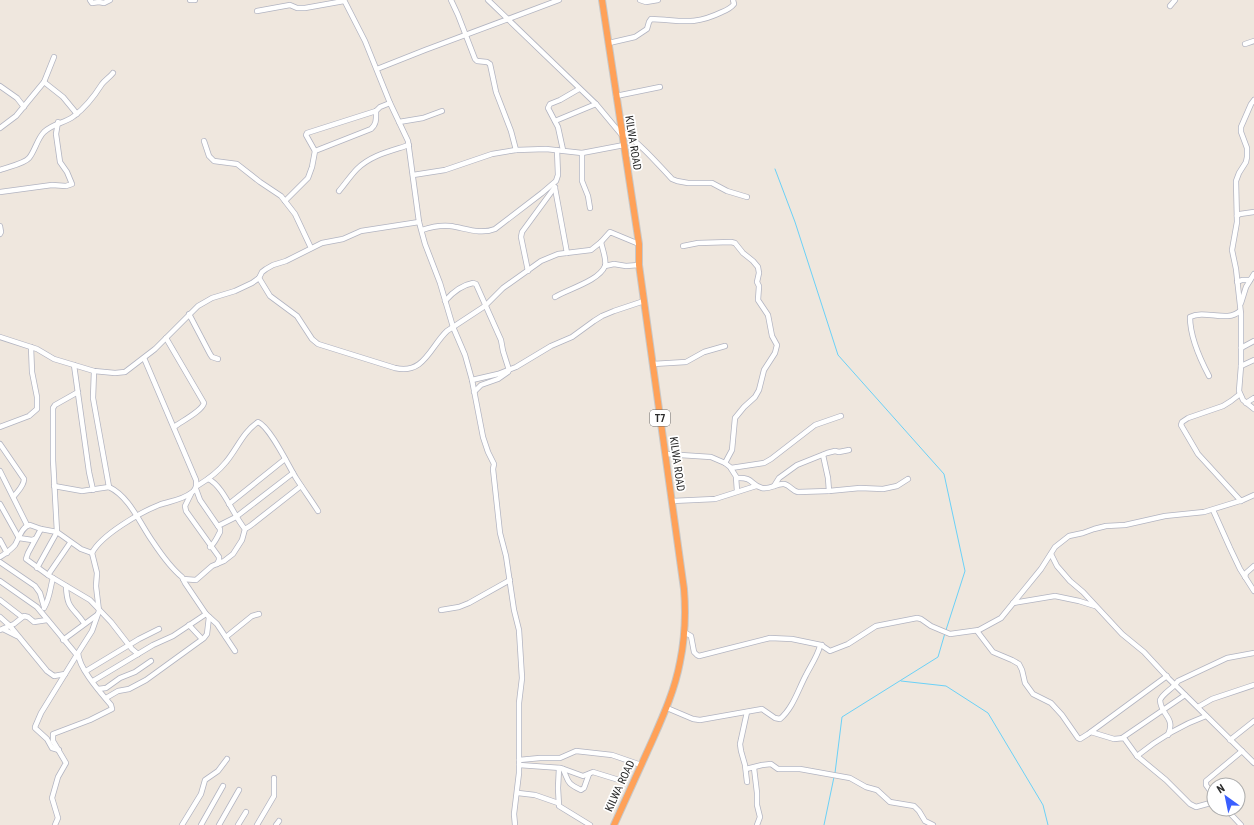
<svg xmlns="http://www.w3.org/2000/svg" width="1254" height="825" viewBox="0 0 1254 825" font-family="'Roboto Condensed',sans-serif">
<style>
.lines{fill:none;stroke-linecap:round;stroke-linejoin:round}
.stream{stroke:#6bd1f7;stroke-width:1}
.minor-casing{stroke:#b2b4c1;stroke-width:6}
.highway-casing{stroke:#c8c8c8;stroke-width:8}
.minor{stroke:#fff;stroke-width:4.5}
.highway{stroke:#ffa158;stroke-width:6}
.labels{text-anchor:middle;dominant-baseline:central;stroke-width:3.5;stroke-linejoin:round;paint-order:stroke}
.shield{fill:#fff;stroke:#6b6b6b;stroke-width:1}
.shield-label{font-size:10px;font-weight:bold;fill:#2c2c2c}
.street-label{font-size:11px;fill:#2c2c2c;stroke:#fff}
</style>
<rect width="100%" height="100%" fill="#efe7de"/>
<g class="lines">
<g class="stream">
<path d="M 775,169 L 795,222 L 838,355 L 944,474 L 965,571 L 946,630"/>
<path d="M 901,681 L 946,686 L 988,713 L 1043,805 L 1048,825"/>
<path d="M 835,773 L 842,717 L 938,657 L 945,633"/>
<path d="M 824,825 L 834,777"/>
</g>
<defs>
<g id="minor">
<path d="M 90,0 L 92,3 L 99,2 L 104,3 L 110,0"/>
<path d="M 190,0 L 195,0"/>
<path d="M 344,0 L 365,41 L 390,103 L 408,141 L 419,222 L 425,244 L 440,283 L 453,327 L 465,355 L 472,380 L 483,437 L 488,452 L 494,464 L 493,469 L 500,533 L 506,556 L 514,610 L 519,630 L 522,678 L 519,703 L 519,773 L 514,814 L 515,825"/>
<path d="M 451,0 L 458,15 L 475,59 L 477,61 L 487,62 L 490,64 L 496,92 L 511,131 L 516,150"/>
<path d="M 488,0 L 596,104 L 621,134"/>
<path d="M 640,0 L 646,2 L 658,0"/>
<path d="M 1170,6 L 1175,0"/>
<path d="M 257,11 L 290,5 L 297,8 L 305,8 L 344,1"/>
<path d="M 609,43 L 635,37 L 647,29 L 649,22 L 651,19 C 681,20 693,26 722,12 C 727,10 731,8 734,4 L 733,0"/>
<path d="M 1245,44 L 1254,41"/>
<path d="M 377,69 L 425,50 L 559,0"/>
<path d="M 44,82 L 63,97 L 77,114"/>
<path d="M 0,86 L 17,98 L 24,107"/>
<path d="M 616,96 L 660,87"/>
<path d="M 1254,100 L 1251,104 L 1241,127 L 1241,132 L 1247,148 L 1247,157 L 1246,162 L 1239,173 L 1236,181 L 1237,222 L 1232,250 L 1236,269 L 1241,314 L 1241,366 L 1239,391 L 1243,400 L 1254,409"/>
<path d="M 555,121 L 596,104"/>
<path d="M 399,122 L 423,118 L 442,111"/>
<path d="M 0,128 L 16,116 L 44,82 L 54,57"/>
<path d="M 621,131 C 640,143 656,162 672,179 L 677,181 L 688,183 L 712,183 L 727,191 L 747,197"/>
<path d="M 204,141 L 209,156 L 214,161 L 237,164 L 260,182 L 281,196 L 295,214 L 311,248"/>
<path d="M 563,150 L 558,127 L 548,108 L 550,104 L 560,100 L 579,89"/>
<path d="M 315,151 L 306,135 L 307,133 L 376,111"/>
<path d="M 582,153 L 582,181 L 588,196 L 590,208"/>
<path d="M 0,170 C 7,167 24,164 29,158 C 35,151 37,139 44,132 C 55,122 64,124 74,116 C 85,108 95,95 102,84 C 105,80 110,77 113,73"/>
<path d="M 413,175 L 445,170 L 492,154 L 516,150 L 546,149 L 582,153 L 624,145"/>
<path d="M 555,188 L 567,253"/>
<path d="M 339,191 C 345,184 351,175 357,169 C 371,155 391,151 409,145"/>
<path d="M 0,192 L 52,185 L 66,186 L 72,184 L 67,172 L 60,162 L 56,134 L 58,122"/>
<path d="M 285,201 L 308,178 L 312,167 L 315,151 L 371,129 C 377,124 376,118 376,111 L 380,107 L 390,103"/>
<path d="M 1237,216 L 1240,214 L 1254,212"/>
<path d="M 0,226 L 1,232 L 0,234"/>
<path d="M 422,230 C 431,227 440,225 450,226 C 465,228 480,235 495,229 L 542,193 L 556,181 L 558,175 L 557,150"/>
<path d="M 683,246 L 698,243 L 731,242 L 735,243 L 743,253 L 753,261 L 758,267 L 759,273 L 757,282 L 759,286 L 758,300 L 768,315 L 772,336 L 777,345 L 775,353 L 764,370 L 759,390 L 755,397 L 744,407 L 735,418 L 732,450 L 725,463"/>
<path d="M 605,266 L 614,264 L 626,266 L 639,265"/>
<path d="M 528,271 L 521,237 L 522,232 L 555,187"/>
<path d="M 259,278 L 270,296 L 297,316 L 312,339 L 318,344 L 395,368 C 424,375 430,347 447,331 L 485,306 L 503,288 L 541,261 L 558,254 L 591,250 L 601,242 L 610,232 L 639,244"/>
<path d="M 1237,282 L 1242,280 L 1250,280"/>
<path d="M 555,297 C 568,289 599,281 605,266 C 607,260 602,248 601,242"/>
<path d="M 445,301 C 452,293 462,285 473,283 L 476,284 L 501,340 L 503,351 L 509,370"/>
<path d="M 1241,303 L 1246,287 L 1254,274"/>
<path d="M 189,314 L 210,354 L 212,357 L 218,359"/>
<path d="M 0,337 L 37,349 L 54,359 L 94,371 L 115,373 L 125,372 L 155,349 L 198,306 L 212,298 L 235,291 L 252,283 L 259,278 L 262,272 L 266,269 L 273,265 L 286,261 L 322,243 L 343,239 L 361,231 L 419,222"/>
<path d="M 166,338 L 204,403 C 202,411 182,421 174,427"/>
<path d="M 1241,348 L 1254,341"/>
<path d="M 653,364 L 686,362 L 704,352 L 725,346"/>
<path d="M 74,365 L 89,472 L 93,490"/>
<path d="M 1241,366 L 1254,360"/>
<path d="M 94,371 L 93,398 L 109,487"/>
<path d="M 1209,376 C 1200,359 1190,337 1190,317 C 1205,309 1227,323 1240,311"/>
<path d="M 472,380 L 498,374 L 516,367 L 551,346 L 572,337 L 594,321 L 602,316 L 614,311 L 644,301"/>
<path d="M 474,392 L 481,385 L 498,379 L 508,372"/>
<path d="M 1240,394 L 1231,401 L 1223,406 L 1188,418 L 1182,422 L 1181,425 L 1198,454 L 1241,501"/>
<path d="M 1246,403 L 1254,398"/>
<path d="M 0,427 L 29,416 L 37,409 L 37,397 L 32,372 L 31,347"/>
<path d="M 0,444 L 24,479 C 24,486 18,491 14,496"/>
<path d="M 665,454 L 711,457 L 725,463 L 730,467 L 737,478 C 754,477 750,485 762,488 C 770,490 777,483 784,484 C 790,485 792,491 798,492 L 829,491 L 860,488 L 883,489 L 897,486 L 908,479"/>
<path d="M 823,455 L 828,478 L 829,491"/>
<path d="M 731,468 L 764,463 L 771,459 L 815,425 L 841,416"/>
<path d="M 0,471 L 27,525"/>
<path d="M 736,477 L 737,491"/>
<path d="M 208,479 C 223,485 234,517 245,529 L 250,526 L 301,486"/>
<path d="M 54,486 L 82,491 L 109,487 C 130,497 140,524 153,542 C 161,554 171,568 182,577 L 185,583 L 206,614 L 217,624 L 235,651"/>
<path d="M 197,486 C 207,480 218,472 226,462 C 237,449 243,432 258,422 C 270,427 288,465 296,478 C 303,489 311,500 318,511"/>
<path d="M 774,486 L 779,478 L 797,465 L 827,453 L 835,451 L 839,452 L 849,450"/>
<path d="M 196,489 L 200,500 L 220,529 L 220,532 C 217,537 215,543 210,547"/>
<path d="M 191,494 L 185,506 L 186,511 L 219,557 L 219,560 L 217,564"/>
<path d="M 672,501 L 715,499 L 756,486"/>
<path d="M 0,504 L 19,538 L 32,540 L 35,539"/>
<path d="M 229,504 L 285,459"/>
<path d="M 1213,510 L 1230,548 L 1240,569 L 1254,591"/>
<path d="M 218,526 L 236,517 L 293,473"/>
<path d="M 41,529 L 28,553 L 26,559 L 48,575 L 90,600 L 111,622 L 132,649 L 138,654"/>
<path d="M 0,540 L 7,553"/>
<path d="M 1051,554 L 1057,566 L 1070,581 L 1083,592 L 1122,634 L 1144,652 L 1169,679 L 1254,763"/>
<path d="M 0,557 C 6,553 11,550 15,545 C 19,538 22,526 30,525 L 41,529 L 57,532 L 81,549 L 92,553"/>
<path d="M 0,562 L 35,586 L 40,593 L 44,607"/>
<path d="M 37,568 L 57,532 L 53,460 L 53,408 L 55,405 L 78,392"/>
<path d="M 48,575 L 70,543"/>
<path d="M 1245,577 L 1246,573 L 1254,566"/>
<path d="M 183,579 L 196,580 L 212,566 L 224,561 L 233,554 L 242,540 L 245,529"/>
<path d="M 0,581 L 37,607 L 76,654"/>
<path d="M 66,586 C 67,609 72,606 84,623"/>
<path d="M 0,600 L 22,617"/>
<path d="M 1013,603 L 1055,596 L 1079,601 L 1095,606"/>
<path d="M 44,608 C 50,598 50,588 53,578"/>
<path d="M 441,610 L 459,607 L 469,603 L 510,580"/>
<path d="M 0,617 L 10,626 L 47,671 L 54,676 L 65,674"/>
<path d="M 189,625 L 202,639"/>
<path d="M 3,629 L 17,636"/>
<path d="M 0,630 L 14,624 L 24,616 L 28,617 L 34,622 L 47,620"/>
<path d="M 977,631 L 993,652 L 1012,660 L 1019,664 L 1022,670 L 1025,683 L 1033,694 L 1051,703 L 1062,715 L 1078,738 L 1080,739 L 1088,734 L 1167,676"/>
<path d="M 684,632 L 691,636 L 694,652 L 697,655 L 699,656 L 770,638 L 792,639 L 821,645 L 830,651 L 848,644 L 876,626 L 917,618 L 921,619 L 931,626 L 950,634 L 979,630 L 1001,618 L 1041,569 L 1055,547 L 1069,536 L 1083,533 L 1094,529 L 1106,526 L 1125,525 L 1165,516 L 1204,512 L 1243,500 L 1254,495"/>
<path d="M 226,637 L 252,616 L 259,614"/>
<path d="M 63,640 L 97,615"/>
<path d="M 86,671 L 139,639 L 159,629"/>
<path d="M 93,681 L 153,645 L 173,636 L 206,614"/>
<path d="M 98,689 L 106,688 L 120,678 L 135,672 L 151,661"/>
<path d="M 106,698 L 118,691 L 129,689 L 146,680 L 204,638 L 207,634 L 209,617"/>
<path d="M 1198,707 L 1212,699 L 1254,685"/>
<path d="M 667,708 L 693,719 L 700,720 L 762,709 L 775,718 L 780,719 C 793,708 798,690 806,675 C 811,665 817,657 820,646 L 822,645"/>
<path d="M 747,712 L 740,744 L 741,751 L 745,765 L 747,782"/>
<path d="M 1091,732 L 1114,739 L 1124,738 L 1137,756 L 1166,780 L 1190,804 L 1196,807 L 1214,802"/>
<path d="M 1168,735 C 1176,717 1161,716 1160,700 C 1164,692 1173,689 1178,681 L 1227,658 L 1254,653"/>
<path d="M 1122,738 L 1185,695"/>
<path d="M 1230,740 L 1254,721"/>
<path d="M 59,750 L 52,748 L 47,739 L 35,728 L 35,727 L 41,713 L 78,653"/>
<path d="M 1137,756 C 1158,739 1181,725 1206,716"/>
<path d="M 519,760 L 540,758 L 560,758 L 576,751 L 612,755 L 641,765"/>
<path d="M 519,765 L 561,768 L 583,776 L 593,772 L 619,780"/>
<path d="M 559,768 L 558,788 L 559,806 L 590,825"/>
<path d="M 754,768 L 757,793 L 757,805 L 760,817 L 757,825"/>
<path d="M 563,769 C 569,782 566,783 581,790 L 584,788 L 589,774"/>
<path d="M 746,769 L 762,765 L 771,764 L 778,769 L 800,769 L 850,778 L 866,787 L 877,790 L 890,802 L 914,806 L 919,811 L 925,821 L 933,825"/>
<path d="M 518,793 L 535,795 L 558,803"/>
<path d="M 1214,796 L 1206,785 L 1206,781 L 1242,751"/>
<path d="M 1226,809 L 1241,825"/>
<path d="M 55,825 L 58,818 L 52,798 L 58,777 L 66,763 L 53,741 L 53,734 L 90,720 L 112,709 L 111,705 C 101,693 79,669 78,653 L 92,631 L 99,611 L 96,586 L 97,573 L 92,553 C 101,535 141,512 159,505 C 170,501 182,500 191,493 C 196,490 197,486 196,480 L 144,358"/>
<path d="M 182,825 L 201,794 L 205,780 L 218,771 L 227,759"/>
<path d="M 201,825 L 223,786"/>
<path d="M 219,825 L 239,790"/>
<path d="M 238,825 L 246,812"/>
<path d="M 257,825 L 274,796 L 274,778"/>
<path d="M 276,825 L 279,821"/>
</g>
<path id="highway" d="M 602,0 L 639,244 L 639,265 L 684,589 C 686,614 685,638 680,662 C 675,689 664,714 653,739 C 640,768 627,796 614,825"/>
</defs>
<use href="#minor" class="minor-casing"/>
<use href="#highway" class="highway-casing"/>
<use href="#minor" class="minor"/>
<use href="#highway" class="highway"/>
</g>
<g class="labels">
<rect class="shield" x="650" y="410" width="20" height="16" rx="3"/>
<g class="shield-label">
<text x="660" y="418">T7</text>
</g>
<g class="street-label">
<text transform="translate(633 143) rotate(81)">KILWA ROAD</text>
<text transform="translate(677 464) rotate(82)">KILWA ROAD</text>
<text transform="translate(620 786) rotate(-65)">KILWA ROAD</text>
</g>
</g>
<g transform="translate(1226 797) rotate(327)"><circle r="19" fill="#ffffff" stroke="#ababab"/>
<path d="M0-3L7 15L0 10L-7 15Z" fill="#3a5fff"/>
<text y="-6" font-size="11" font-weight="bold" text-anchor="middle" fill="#2c2c2c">N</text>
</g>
</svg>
